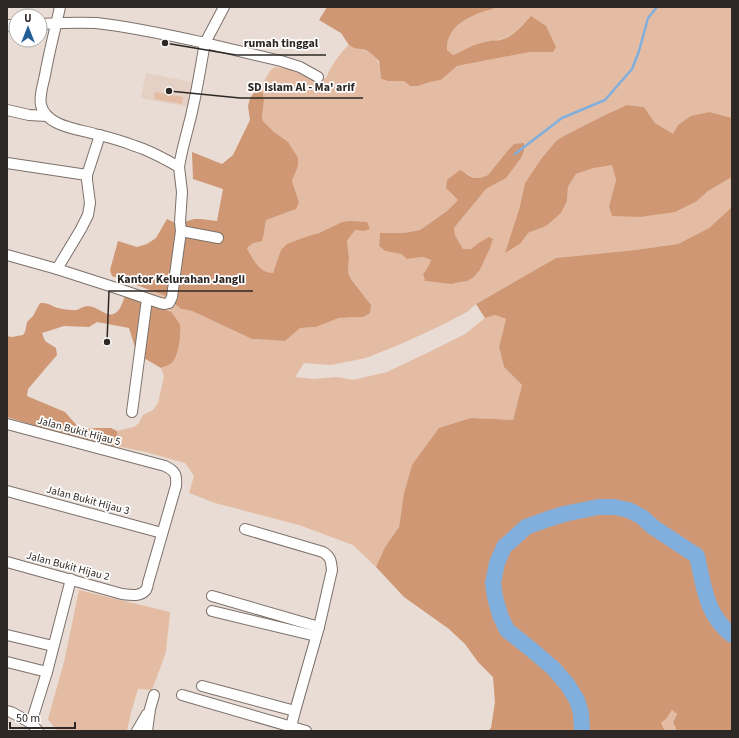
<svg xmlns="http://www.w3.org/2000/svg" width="739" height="738" viewBox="0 0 739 738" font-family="'Source Sans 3',sans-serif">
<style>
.built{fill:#e4d0c4}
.green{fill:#e4bca3;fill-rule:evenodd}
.forest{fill:#cf9773}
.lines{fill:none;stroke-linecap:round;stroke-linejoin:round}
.stream{stroke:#81afdd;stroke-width:2.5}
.river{stroke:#81afdd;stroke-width:16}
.minor-casing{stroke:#7c716a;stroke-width:12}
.minor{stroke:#fff;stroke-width:10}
.labels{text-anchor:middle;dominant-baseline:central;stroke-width:3.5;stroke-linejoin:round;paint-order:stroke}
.street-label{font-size:11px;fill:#2d2825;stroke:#fff}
.leader{fill:none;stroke:#2d2825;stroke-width:1.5}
.callout-dot{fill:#2d2825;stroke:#fff;stroke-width:1.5}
.callout-label{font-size:12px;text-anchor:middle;font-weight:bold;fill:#2d2825;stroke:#fff;stroke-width:3.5;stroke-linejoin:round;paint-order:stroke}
</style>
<rect width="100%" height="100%" fill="#e8dcd4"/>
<path class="built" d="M 146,73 L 197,83 L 192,108 L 141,98 Z"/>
<g class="green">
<path d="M 497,7 L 732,7 L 732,118 L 710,112 L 678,125 L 673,135 L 655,123 L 644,107 L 627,105 L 605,115 L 556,141 L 541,159 L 525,183 L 519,210 L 521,243 L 528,233 L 546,226 L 567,201 L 568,187 L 576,174 L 594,168 L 612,164 L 616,180 L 609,206 L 697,201 L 708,191 L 732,177 L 732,207 L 709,228 L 678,244 L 635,250 L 556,258 L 476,304 L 467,312 L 440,326 L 401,344 L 366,358 L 331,365 L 304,363 L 295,377 L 313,379 L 337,377 L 353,380 L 387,372 L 429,352 L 465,334 L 485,318 L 495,315 L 506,319 L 499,347 L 504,367 L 522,385 L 513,420 L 471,418 L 412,465 L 404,493 L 399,527 L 385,547 L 376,567 L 353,545 L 299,525 L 215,503 L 189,493 L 194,476 L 185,463 L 146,452 L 121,447 L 115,447 L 118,438 L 117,431 L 134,427 L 139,423 L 143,415 L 153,410 L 158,403 L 164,376 L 161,368 L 169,365 L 174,359 L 181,333 L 180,325 L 176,318 L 150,305 L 148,290 L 166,296 L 181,309 L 192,311 L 252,339 L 284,341 L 300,328 L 316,327 L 339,318 L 355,318 L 371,305 L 362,293 L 348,273 L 349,257 L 347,241 L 355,230 L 363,231 L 342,222 L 319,233 L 310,235 L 276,265 L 273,273 C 273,273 268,273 267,273 C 257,269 252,256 247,248 L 264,233 L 266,220 L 281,214 L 289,212 L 299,202 L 292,181 L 298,166 L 274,132 L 263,121 L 262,116 L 264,100 L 263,93 L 259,90 L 270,71 L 275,67 C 292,68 303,75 318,81 L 326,78 C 332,65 338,55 349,45 C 354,48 359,48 364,50 C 380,55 379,65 381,79 L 388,81 L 404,81 L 410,86 L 418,86 L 430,82 L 441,80 L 457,66 L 530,52 L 553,52 L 520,29 L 514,34 L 507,37 L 499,40 L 491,41 L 467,48 L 461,53 L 453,55 L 447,50 C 447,46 447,41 449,38 C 454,23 471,16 485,11 C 489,10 493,9 497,7 ZM 514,144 L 499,182 L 486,189 L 454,228 L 455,235 L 463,249 L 471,249 L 477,244 L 486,256 C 484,260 482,266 480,270 C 467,289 444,283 425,281 L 423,274 L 428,267 L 431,260 L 423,257 L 407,259 L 401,254 L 385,251 L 379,246 L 380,233 L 404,233 L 420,230 L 447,211 L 458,200 L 451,194 L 467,173 L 473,178 L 480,178 L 488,175 L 509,149 Z"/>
<path d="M 155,92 L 183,97 L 182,104 L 154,99 Z"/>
<path d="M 79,590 L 170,612 L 166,652 L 152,690 L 138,689 L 131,713 L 127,731 L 57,731 L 48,719 L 64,662 Z"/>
<path d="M 672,710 L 677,714 L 673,722 L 677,731 L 665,731 L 661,723 L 666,719 Z"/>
</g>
<g class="forest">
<path d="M 327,7 L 497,7 C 493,9 489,10 485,11 C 471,16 454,23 449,38 C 447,41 447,46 447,50 L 453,55 C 461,53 467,47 475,45 C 480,43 485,42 490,41 C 493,40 497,41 500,40 C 514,37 522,26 531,16 L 546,26 L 556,47 L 553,52 L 530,52 L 457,66 L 441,80 L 430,82 L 418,86 L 410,86 L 404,81 L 388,81 L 381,79 L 379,61 L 373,55 L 366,50 L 354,48 L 349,45 L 341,33 L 319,20 Z"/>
<path d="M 257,89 L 263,93 L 264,100 L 262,116 L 263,121 L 274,132 L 288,142 L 298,158 L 298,166 L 292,181 L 299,202 L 296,209 L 266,220 L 264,233 L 262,241 L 253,243 L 247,248 C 253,259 259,273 273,273 L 281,250 L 287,244 L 311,235 L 319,233 L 342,222 L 350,221 L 367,222 L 370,229 L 363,231 L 355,230 L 347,241 L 349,257 L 348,273 L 352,280 L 371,305 L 370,313 L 363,317 L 339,318 L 316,327 L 300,328 L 285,341 L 252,339 L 192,311 L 181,309 L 166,296 L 112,276 L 110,270 L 118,241 L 137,247 L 147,244 L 156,238 L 167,219 L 177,224 L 194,219 L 201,219 L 217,221 L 223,189 L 193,179 L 192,152 L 222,164 L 233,155 L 250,120 L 248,106 L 250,98 Z"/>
<path d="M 627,105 L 644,107 L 655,123 L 673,134 L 678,125 L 691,116 L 710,112 L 732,118 L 732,177 L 708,191 L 697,201 L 675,212 L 640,217 L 612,216 L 609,206 L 616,180 L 612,165 L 594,168 L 576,174 L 568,187 L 567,201 L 561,213 L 546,226 L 528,233 L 521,243 L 505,253 L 519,210 L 525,183 L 541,159 L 556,141 L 564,136 L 605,115 Z"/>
<path d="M 524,143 L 524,151 L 521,158 L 506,178 L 486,189 L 454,228 L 455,235 L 463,249 L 471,249 L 477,244 L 489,237 L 493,239 L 490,248 L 480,270 L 474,277 L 467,281 L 451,284 L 425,281 L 423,274 L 428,267 L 431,260 L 423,257 L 407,259 L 401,254 L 385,251 L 379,246 L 380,233 L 404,233 L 420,230 L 447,211 L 458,200 L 446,188 L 447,180 L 460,170 L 473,178 L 480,178 L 488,175 L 509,149 L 514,144 Z"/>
<path d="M 732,207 L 732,731 L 677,731 L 673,722 L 677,714 L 672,710 L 666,719 L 661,723 L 665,731 L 488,731 L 491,728 L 495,702 L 493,677 L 478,662 L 465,644 L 449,629 L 404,597 L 376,567 L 385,547 L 399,527 L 404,493 L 412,465 L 439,428 L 471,418 L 513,420 L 522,385 L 504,367 L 499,347 L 506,319 L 495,315 L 485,318 L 476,304 L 556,258 L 635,250 L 678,244 L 709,228 Z"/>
<path d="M 125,295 L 171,312 C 174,316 178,320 180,325 C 182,332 178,354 174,360 C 171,365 166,366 161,368 L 137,354 L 129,328 L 97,322 L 89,327 L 64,326 L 42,333 L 45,341 L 56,348 L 57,355 L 28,389 L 27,396 L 65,412 L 79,428 L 87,429 L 95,428 L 111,428 L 117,431 L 118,438 L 115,447 L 81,440 L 7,417 L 7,336 L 12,337 L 23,335 L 25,332 L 27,322 L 33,316 L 40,303 C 48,303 48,304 55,307 C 60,309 68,310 73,310 C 79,311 82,306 88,306 C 95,307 99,310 105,313 C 118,319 122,305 125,295 Z"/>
</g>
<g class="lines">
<path class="stream" d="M 515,154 L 562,118 L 605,100 L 632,69 L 639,51 L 648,18 L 657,7"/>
<path class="river" d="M 582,731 L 581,713 L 577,700 L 567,684 L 553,668 L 532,650 L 507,630 L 500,615 L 495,597 L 493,583 L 497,563 L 504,547 L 526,527 L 548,519 L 564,514 L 598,507 L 614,507 L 629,510 L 642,517 L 653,527 L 697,556 C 704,587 706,615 732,635"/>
<defs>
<g id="minor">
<path d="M 40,24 C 58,23 77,22 96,23 C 132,27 169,35 205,43 L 224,7"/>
<path d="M 7,26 L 9,25 L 16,25"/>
<path d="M 7,110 L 29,115 L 47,116"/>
<path d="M 7,163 L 87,175"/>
<path d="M 179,167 C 182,147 189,127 193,107 C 198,85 201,64 205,43 L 281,61 L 300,67 L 318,77"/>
<path d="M 181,231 L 218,238"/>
<path d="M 7,255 L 57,269 L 116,288 L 160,303 L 165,304 L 169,303 L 172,297 L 181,231 L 180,222 L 182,192 L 179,167 C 165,159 151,151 135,146 C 122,141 108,137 95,134 C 77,129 46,126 41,105 C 39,96 43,85 45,75 C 49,52 55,30 60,7"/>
<path d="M 57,269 L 81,229 L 88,215 L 90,203 L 87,180 L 87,175 L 100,135"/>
<path d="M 132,412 L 147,299"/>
<path d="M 7,424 L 165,466 C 175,471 177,474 176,486 L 148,583 C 148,585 147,588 146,590 C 140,597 130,595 122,594 L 7,562"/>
<path d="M 7,491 L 162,533"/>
<path d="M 245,529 L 323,552 C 331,557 331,561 332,570 L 319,627 L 295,711 L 290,731"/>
<path d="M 212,596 L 319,627"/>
<path d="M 212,611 L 316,636"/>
<path d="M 7,635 L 53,646"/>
<path d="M 7,662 L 47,672"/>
<path d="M 202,686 L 295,711"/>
<path d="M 182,695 L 306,731"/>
<path d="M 7,711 L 11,712 L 31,723 L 38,731"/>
<path d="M 31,723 L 47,672 L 71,579"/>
<path d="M 137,731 L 147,714"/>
<path d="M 147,731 L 150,709 L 154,695"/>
</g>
</defs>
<use href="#minor" class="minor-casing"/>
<use href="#minor" class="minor"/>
</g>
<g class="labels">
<g class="street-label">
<text transform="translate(79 431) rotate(15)">Jalan Bukit Hijau 5</text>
<text transform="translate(88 500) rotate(15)">Jalan Bukit Hijau 3</text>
<text transform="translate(68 566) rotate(15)">Jalan Bukit Hijau 2</text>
</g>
</g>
<path class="leader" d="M165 43L236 55H326M169 91L240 98H363M107 342L109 291H253"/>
<g class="callout-dot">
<circle cx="165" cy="43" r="4"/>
<circle cx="169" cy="91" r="4"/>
<circle cx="107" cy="342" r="4"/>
</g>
<g class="callout-label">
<text x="281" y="47">rumah tinggal</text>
<text x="301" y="91">SD Islam Al - Ma' arif</text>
<text x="181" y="283">Kantor Kelurahan Jangli</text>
</g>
<rect width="739" height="738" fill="none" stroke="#2d2825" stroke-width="16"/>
<g transform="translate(28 28)"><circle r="19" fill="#ffffff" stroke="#aba9a8"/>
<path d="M0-3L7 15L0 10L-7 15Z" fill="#225f96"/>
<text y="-6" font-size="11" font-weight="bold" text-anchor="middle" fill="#2d2825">U</text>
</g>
<path d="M10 722v6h65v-6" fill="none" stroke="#2d2825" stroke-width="2"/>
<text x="16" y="722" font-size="12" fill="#2d2825" stroke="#ffffff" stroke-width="3" paint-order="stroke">50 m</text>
</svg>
